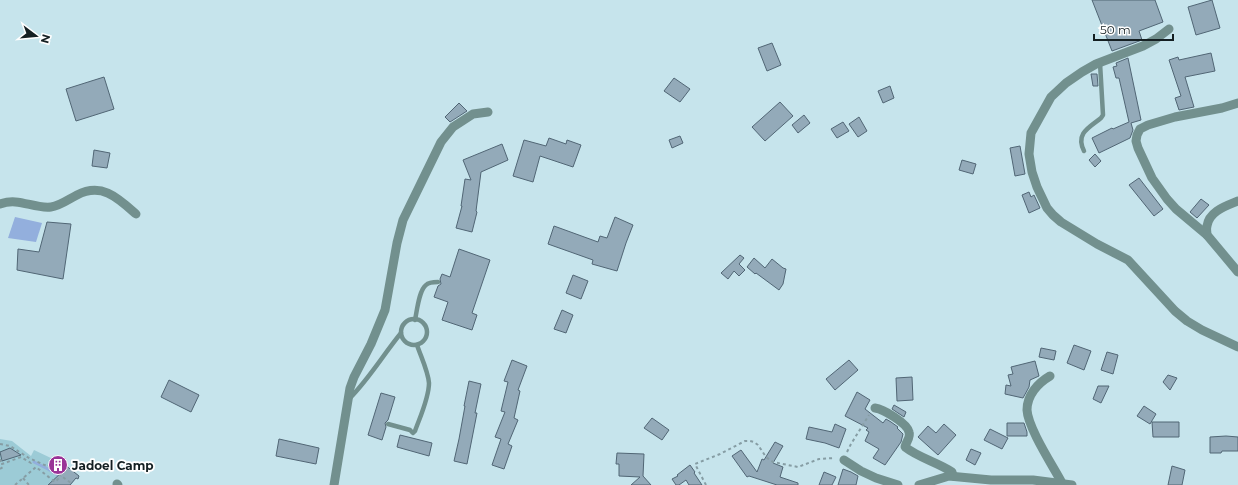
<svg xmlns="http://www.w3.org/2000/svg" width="1238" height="485" viewBox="0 0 1238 485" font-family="Montserrat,sans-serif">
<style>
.green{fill:#9ccbd6}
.water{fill:#93afdd}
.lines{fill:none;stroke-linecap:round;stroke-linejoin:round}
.stream{stroke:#93afdd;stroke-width:3}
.building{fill:#93aab9;stroke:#516675}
.path{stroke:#869da4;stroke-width:2;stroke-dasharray:3 3;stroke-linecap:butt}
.service{stroke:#72908e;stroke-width:4.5}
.minor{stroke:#72908e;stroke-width:9}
.labels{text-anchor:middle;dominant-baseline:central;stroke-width:3.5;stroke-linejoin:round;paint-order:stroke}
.poi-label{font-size:12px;font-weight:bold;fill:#141f22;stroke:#fff;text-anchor:start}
</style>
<rect width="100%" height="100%" fill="#c6e4ec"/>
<path class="green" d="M 0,439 L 12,441 L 31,456 L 34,450 L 53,459 L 55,457 L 78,475 L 71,485 L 0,485 Z"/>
<path class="water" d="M 15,217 L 42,223 L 36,242 L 8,238 Z"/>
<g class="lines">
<path class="stream" d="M 34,462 L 48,469 L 58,475"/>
</g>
<g class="building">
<path d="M 1092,0 L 1155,0 L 1163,22 L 1139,31 L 1142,40 L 1112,51 Z"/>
<path d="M 1212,0 L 1220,28 L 1196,35 L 1188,7 Z"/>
<path d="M 772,43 L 781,65 L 767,71 L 758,48 Z"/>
<path d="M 1211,53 L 1215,71 L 1185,77 L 1194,107 L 1179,110 L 1175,98 L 1181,96 L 1169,60 L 1178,57 L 1179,60 Z"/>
<path d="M 1128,58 L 1141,120 L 1131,123 L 1133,130 L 1130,138 L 1099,153 L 1092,138 L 1112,128 L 1113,129 L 1129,122 L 1119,78 L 1116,78 L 1113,67 L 1117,66 L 1116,63 Z"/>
<path d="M 1091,74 L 1097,74 L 1098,86 L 1093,86 Z"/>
<path d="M 104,77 L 114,109 L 76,121 L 66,89 Z"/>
<path d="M 674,78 L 690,89 L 680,102 L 664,91 Z"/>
<path d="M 890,86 L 894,98 L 883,103 L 878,91 Z"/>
<path d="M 780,102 L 793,116 L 765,141 L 752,127 Z"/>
<path d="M 459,103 L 467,111 L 450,122 L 445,117 Z"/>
<path d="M 804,115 L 810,123 L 798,133 L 792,125 Z"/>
<path d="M 859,117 L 867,131 L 858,137 L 849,124 Z"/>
<path d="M 843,122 L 849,131 L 837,138 L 831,129 Z"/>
<path d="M 680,136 L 683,143 L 672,148 L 669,140 Z"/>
<path d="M 549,138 L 566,144 L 567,140 L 581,145 L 573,167 L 540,156 L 533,182 L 513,176 L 524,140 L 546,146 Z"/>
<path d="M 502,144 L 508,160 L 481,172 L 476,211 L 477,212 L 472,232 L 456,228 L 462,206 L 461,206 L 465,179 L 471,180 L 463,160 Z"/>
<path d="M 1020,146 L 1025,174 L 1015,176 L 1010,148 Z"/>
<path d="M 94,150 L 110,153 L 107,168 L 92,166 Z"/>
<path d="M 1095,154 L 1101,161 L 1095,167 L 1089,160 Z"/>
<path d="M 962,160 L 976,164 L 973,174 L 959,170 Z"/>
<path d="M 1139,178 L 1163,209 L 1154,216 L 1129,185 Z"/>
<path d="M 1029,192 L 1031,197 L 1034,195 L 1040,208 L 1029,213 L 1022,195 Z"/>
<path d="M 1201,199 L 1209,205 L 1197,218 L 1190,212 Z"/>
<path d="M 615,217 L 633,225 L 626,243 L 617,271 L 592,264 L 593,260 L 548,244 L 554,226 L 598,242 L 600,236 L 607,238 Z"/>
<path d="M 47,222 L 71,224 L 63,279 L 17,270 L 18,249 L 39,252 Z"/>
<path d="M 459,249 L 490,260 L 472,313 L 477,315 L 472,330 L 442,320 L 448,302 L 434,297 L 438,286 L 441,284 L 440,279 L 442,274 L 450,277 Z"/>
<path d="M 740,255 L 744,258 L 739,264 L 745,270 L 739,276 L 734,271 L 728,279 L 721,273 Z"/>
<path d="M 754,258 L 765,268 L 772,259 L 783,268 L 786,269 L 783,284 L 779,290 L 756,273 L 755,274 L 747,267 Z"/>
<path d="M 573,275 L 588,281 L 581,299 L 566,293 Z"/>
<path d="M 562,310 L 573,315 L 566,333 L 554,329 Z"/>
<path d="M 1074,345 L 1091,351 L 1084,370 L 1067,363 Z"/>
<path d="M 1041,348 L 1056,351 L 1054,360 L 1039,357 Z"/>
<path d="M 1107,352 L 1118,355 L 1113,374 L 1101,370 Z"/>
<path d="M 512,360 L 527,366 L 518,390 L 520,391 L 514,418 L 518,420 L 508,444 L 512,446 L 504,469 L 492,465 L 501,439 L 495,437 L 505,412 L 501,411 L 508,382 L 504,381 Z"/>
<path d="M 849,360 L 858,370 L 835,390 L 826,379 Z"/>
<path d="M 1035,361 L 1039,376 L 1030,380 L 1029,387 L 1023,398 L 1005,394 L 1006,385 L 1011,386 L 1008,375 L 1013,374 L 1011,367 Z"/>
<path d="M 1168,375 L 1177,378 L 1170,390 L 1163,382 Z"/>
<path d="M 912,377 L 913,400 L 897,401 L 896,378 Z"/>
<path d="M 169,380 L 199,395 L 191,412 L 161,397 Z"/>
<path d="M 469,381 L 481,384 L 475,413 L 477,413 L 467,464 L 454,461 L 459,439 L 465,406 L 464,406 Z"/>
<path d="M 1098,386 L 1109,386 L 1101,403 L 1093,399 Z"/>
<path d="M 857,392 L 870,400 L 865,409 L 883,423 L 886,419 L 891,422 L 898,427 L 897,428 L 903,434 L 901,442 L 885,465 L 873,458 L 879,449 L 865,441 L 869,432 L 866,430 L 868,428 L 845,416 Z"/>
<path d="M 381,393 L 395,397 L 388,420 L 385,423 L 386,427 L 382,440 L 368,435 Z"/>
<path d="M 894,405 L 906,412 L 904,417 L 892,409 Z"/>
<path d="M 1144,406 L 1156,414 L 1150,424 L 1137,416 Z"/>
<path d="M 652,418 L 669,430 L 662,440 L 644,428 Z"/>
<path d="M 1152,422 L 1179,422 L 1179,437 L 1153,437 Z"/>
<path d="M 1007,423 L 1024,423 L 1027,432 L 1027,436 L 1007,436 Z"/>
<path d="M 835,424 L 846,429 L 839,448 L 825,443 L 806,439 L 809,427 L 832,432 Z"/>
<path d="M 944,424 L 956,435 L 938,455 L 918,437 L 928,426 L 936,433 Z"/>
<path d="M 990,429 L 1008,438 L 1002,449 L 984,440 Z"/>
<path d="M 400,435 L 432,443 L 429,456 L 397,447 Z"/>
<path d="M 1226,436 L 1238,437 L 1238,451 L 1222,451 L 1221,453 L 1210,453 L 1210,437 Z"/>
<path d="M 279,439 L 319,448 L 316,464 L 276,456 Z"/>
<path d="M 775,442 L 783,446 L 773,463 L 783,467 L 780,477 L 798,483 L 798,485 L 777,485 L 749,476 L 747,477 L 732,456 L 741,450 L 757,472 L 762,459 L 764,460 Z"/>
<path d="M 10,448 L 21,455 L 2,461 L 0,452 Z"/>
<path d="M 971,449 L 981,453 L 975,465 L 966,460 Z"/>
<path d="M 617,453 L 644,454 L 643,476 L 651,485 L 631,485 L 640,477 L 619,476 L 619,464 L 616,464 Z"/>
<path d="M 55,457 L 79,476 L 78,479 L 76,478 L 70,485 L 48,485 L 62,472 L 48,466 Z"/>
<path d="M 690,465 L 695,472 L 694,473 L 702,485 L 689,485 L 686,480 L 679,485 L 676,485 L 672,479 L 678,476 L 677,475 Z"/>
<path d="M 1172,466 L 1185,470 L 1182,485 L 1168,485 Z"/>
<path d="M 843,469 L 851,472 L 858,476 L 856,485 L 838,485 Z"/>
<path d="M 824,472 L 836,477 L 832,485 L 819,485 Z"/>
</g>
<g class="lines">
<g class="path">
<path d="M 0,444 L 10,446 L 29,458 L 49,467 L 71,483"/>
<path d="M 847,452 L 851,444 L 869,415"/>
<path d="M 0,459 L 2,464"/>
<path d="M 0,469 L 3,467 L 2,464 L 21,457 L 31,463 L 33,460"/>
<path d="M 23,478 L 29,485"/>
<path d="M 15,485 L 36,467 L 55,482 L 61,476"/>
<path d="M 706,485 L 695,464 L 720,454 L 745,441 L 750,441 L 754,442 L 758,445 L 766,457 L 773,462 L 798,467 L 819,459 L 835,458"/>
</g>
<g class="service">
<path d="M 1084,151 C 1075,133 1090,127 1101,118 L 1103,115 L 1100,63"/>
<circle cx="414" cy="332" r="13"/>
<path d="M 415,320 C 417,311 419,290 426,285 C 429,282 434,282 438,282"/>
<path d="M 349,399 C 369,379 383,355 401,333"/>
<path d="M 388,424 L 410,430 L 413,433 L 415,431 C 420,417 429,398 429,383 C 428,371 421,357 417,345"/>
</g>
<g class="minor">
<path d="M 1169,29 L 1156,39 L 1143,46 L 1096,64 L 1082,72 L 1066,83 L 1051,97 L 1031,133 L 1029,154 L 1032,172 L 1037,187 L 1047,208 L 1053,215 L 1061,222 L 1097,244 L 1128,260 L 1175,311 L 1187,321 L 1202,330 L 1238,347"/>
<path d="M 1238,201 C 1226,206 1209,211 1207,226 C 1206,229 1207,232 1207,235 L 1238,272"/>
<path d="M 0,204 C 19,197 33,209 51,207 C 60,206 69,199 77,195 C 102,182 118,198 136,214"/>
<path d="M 1207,235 L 1176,209 L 1167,199 L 1152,178 L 1138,148 L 1136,141 L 1137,135 L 1140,129 L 1148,125 L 1175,117 L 1222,108 L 1238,103"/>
<path d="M 1050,376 C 1038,383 1027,395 1027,410 C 1028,428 1053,466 1062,483"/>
<path d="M 875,408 C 883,409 907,423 909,432 C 911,437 906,442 905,447 C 919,458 937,462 952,472 L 953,476"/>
<path d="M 844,460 L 861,471 L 876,478 L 898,485"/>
<path d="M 117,484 L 118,485"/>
<path d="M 334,485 L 350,388 L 354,377 L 371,344 L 385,310 L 397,243 L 403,220 L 441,142 L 453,127 L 473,114 L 488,112"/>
<path d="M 919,485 L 949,476 L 991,480 L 1033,480 L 1072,485"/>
</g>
</g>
<defs>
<symbol id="building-disc" viewBox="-11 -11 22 22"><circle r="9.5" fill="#9a3397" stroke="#fff"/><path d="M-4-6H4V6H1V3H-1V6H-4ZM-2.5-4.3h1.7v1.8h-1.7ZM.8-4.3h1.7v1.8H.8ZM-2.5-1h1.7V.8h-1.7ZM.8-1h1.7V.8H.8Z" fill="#fff"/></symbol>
</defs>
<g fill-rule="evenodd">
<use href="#building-disc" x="47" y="454" width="22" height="22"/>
</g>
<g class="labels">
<g class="poi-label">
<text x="72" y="465">Jadoel Camp</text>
</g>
</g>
<g transform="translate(36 36) rotate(106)" stroke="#ffffff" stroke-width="3" paint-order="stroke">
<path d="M0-3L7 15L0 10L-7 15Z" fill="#141f22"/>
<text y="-6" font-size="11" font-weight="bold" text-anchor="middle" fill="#141f22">N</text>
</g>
<path d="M1094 34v6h79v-6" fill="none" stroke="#141f22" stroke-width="2"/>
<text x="1100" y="34" font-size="12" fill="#141f22" stroke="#ffffff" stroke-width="3" paint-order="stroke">50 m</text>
</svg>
